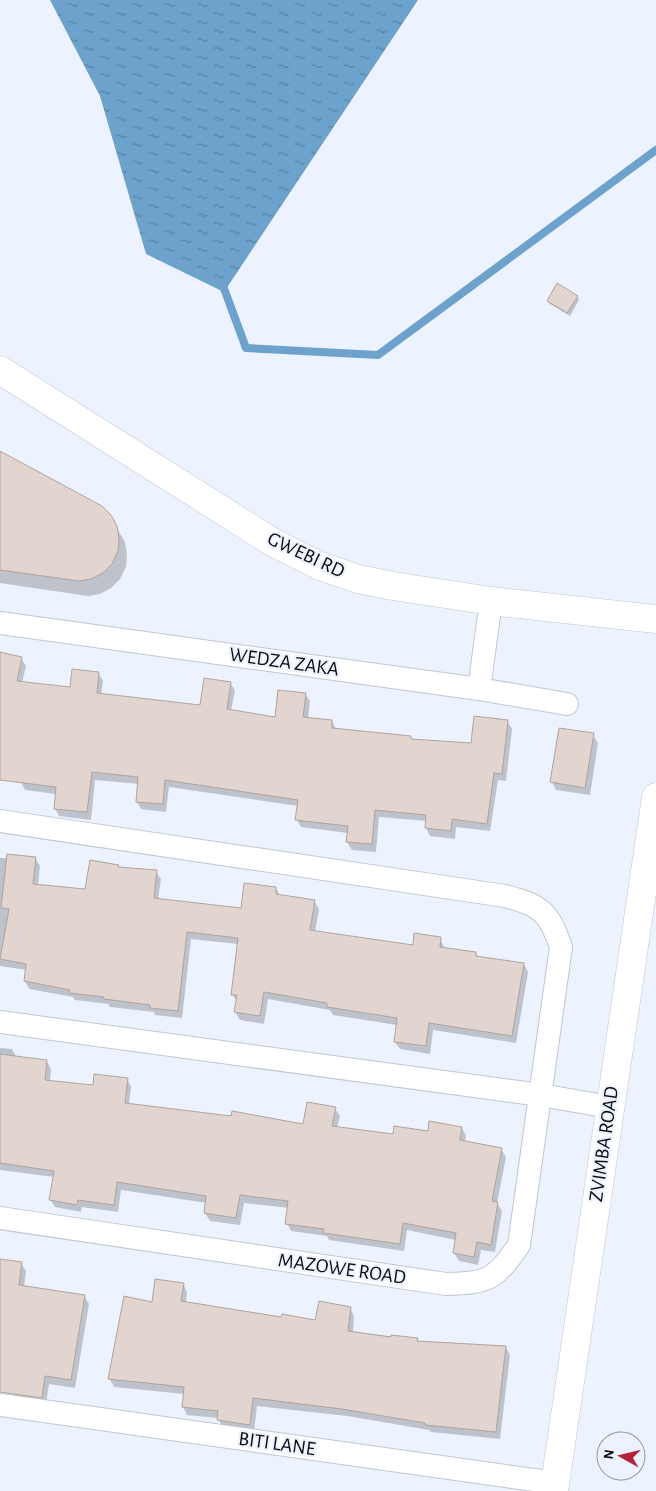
<svg xmlns="http://www.w3.org/2000/svg" width="656" height="1491" viewBox="0 0 656 1491" font-family="'Alegreya Sans',sans-serif">
<style>
.water{fill:url(#water-ripples)}
.shadow{fill:#0003}
.lines{fill:none;stroke-linecap:round;stroke-linejoin:round}
.stream{stroke:#6ca2cb;stroke-width:8}
.building{fill:#e2d5d0;stroke:#afa39e}
.street-casing{stroke:#c0c6d1;stroke-width:24}
.secondary-casing{stroke:#c0c6d1;stroke-width:29}
.street{stroke:#fff;stroke-width:22}
.secondary{stroke:#fff;stroke-width:28}
.labels{text-anchor:middle;dominant-baseline:central;stroke-width:4.5;stroke-linejoin:round;paint-order:stroke}
.street-label{font-size:20px;fill:#0a0c10;stroke:#edf3fe}
</style>
<defs>
<pattern id="water-ripples" width="26" height="14" patternUnits="userSpaceOnUse" patternTransform="scale(1.25)"><rect width="26" height="14" fill="#6ca2cb"/><path d="M2 4q2-2 4 0t4 0M15 11q2-2 4 0t4 0" fill="none" stroke="#5782a3"/></pattern>
</defs>
<rect width="100%" height="100%" fill="#edf3fe"/>
<path class="water" d="M 50,0 L 418,0 L 224,292 L 146,254 L 100,96 Z"/>
<g class="shadow">
<path d="M 577,296 L 579,300 L 570,316 L 550,304 L 548,301 Z"/>
<path d="M 0,453 L 110,516 L 125,542 L 127,554 L 126,567 L 120,579 L 111,588 L 100,594 L 88,596 L 0,583 Z"/>
<path d="M 0,654 L 21,658 L 26,666 L 22,683 L 71,689 L 98,673 L 103,681 L 101,694 L 201,707 L 230,683 L 235,690 L 231,711 L 276,719 L 305,694 L 310,701 L 308,719 L 332,721 L 336,729 L 410,737 L 412,740 L 472,744 L 507,721 L 512,729 L 506,781 L 498,780 L 490,831 L 456,827 L 455,839 L 430,836 L 426,828 L 427,821 L 379,817 L 376,852 L 352,850 L 347,842 L 348,833 L 301,827 L 297,820 L 298,806 L 169,787 L 166,812 L 141,809 L 137,802 L 139,784 L 95,780 L 91,820 L 59,816 L 55,809 L 56,794 L 25,790 L 21,782 L 0,769 Z"/>
<path d="M 593,735 L 598,743 L 590,795 L 556,790 L 552,782 Z"/>
<path d="M 0,858 L 35,858 L 40,866 L 38,886 L 86,890 L 118,866 L 119,868 L 156,872 L 161,879 L 158,900 L 242,910 L 276,888 L 280,896 L 314,901 L 319,909 L 315,932 L 414,946 L 440,938 L 445,949 L 476,953 L 478,957 L 524,964 L 528,972 L 516,1043 L 433,1030 L 430,1054 L 400,1049 L 395,1042 L 397,1025 L 333,1015 L 330,1010 L 268,999 L 264,1024 L 240,1020 L 235,1012 L 237,1002 L 232,994 L 238,944 L 191,939 L 182,1018 L 155,1015 L 154,1012 L 110,1007 L 108,1004 L 75,1000 L 73,997 L 29,989 L 25,981 L 27,970 L 0,966 Z"/>
<path d="M 0,1048 L 12,1049 L 17,1058 L 47,1062 L 51,1069 L 50,1082 L 94,1086 L 127,1079 L 131,1087 L 129,1105 L 304,1125 L 335,1109 L 340,1116 L 337,1128 L 394,1136 L 462,1128 L 466,1136 L 465,1142 L 501,1149 L 506,1157 L 497,1203 L 502,1211 L 495,1252 L 481,1250 L 478,1265 L 459,1261 L 454,1253 L 456,1240 L 407,1230 L 404,1251 L 329,1240 L 327,1236 L 291,1231 L 287,1223 L 289,1208 L 244,1203 L 240,1225 L 210,1221 L 205,1213 L 207,1203 L 121,1190 L 118,1212 L 82,1207 L 81,1212 L 55,1207 L 50,1199 L 54,1177 L 0,1170 Z"/>
<path d="M 0,1260 L 21,1263 L 26,1271 L 24,1287 L 84,1296 L 89,1304 L 75,1388 L 49,1384 L 46,1405 L 17,1401 L 0,1369 Z"/>
<path d="M 183,1284 L 187,1292 L 186,1303 L 282,1318 L 316,1321 L 350,1308 L 354,1316 L 353,1333 L 417,1339 L 418,1342 L 506,1347 L 510,1355 L 500,1439 L 431,1432 L 429,1430 L 347,1416 L 257,1406 L 254,1432 L 223,1428 L 218,1418 L 187,1415 L 183,1407 L 184,1394 L 114,1387 L 110,1379 L 153,1304 Z"/>
</g>
<g class="lines">
<path class="stream" d="M 222,283 L 246,348 L 378,355 L 656,150"/>
</g>
<g class="building">
<path d="M 557,283 L 578,296 L 567,313 L 547,301 Z"/>
<path d="M 0,451 L 102,506 L 111,515 L 117,526 L 119,538 L 118,551 L 112,564 L 103,573 L 91,579 L 79,581 L 0,570 Z"/>
<path d="M 0,652 L 22,657 L 17,681 L 70,687 L 72,669 L 99,672 L 97,693 L 200,705 L 204,678 L 231,682 L 227,709 L 275,717 L 278,690 L 306,693 L 303,717 L 332,720 L 332,728 L 411,736 L 411,739 L 471,743 L 474,716 L 508,720 L 502,774 L 494,773 L 487,824 L 452,819 L 451,831 L 425,828 L 426,815 L 375,810 L 372,844 L 346,842 L 348,826 L 295,820 L 298,800 L 165,780 L 163,804 L 136,802 L 138,777 L 92,772 L 87,812 L 54,809 L 56,787 L 0,780 Z"/>
<path d="M 559,728 L 594,733 L 585,788 L 550,782 Z"/>
<path d="M 7,854 L 36,857 L 33,884 L 85,889 L 90,860 L 119,865 L 118,867 L 157,870 L 154,898 L 241,908 L 244,883 L 276,887 L 276,894 L 315,900 L 310,930 L 413,945 L 414,933 L 441,937 L 440,947 L 476,952 L 476,956 L 524,963 L 512,1036 L 429,1023 L 426,1046 L 394,1042 L 397,1018 L 327,1007 L 327,1003 L 264,992 L 260,1016 L 234,1012 L 237,995 L 231,995 L 238,938 L 187,932 L 178,1011 L 150,1008 L 150,1005 L 104,999 L 104,997 L 69,993 L 70,990 L 24,981 L 26,964 L 0,959 L 9,909 L 1,908 Z"/>
<path d="M 0,1054 L 47,1060 L 45,1080 L 93,1085 L 94,1074 L 128,1078 L 125,1103 L 231,1116 L 232,1111 L 303,1124 L 307,1102 L 336,1107 L 332,1126 L 393,1134 L 394,1126 L 428,1131 L 429,1121 L 462,1127 L 460,1140 L 502,1148 L 492,1201 L 498,1202 L 491,1245 L 477,1242 L 474,1257 L 453,1253 L 456,1233 L 403,1223 L 400,1244 L 323,1233 L 324,1229 L 285,1224 L 288,1201 L 240,1195 L 236,1218 L 204,1213 L 206,1196 L 117,1182 L 114,1205 L 78,1200 L 77,1205 L 49,1200 L 54,1171 L 0,1163 Z"/>
<path d="M 0,1259 L 22,1262 L 19,1285 L 85,1295 L 71,1380 L 45,1376 L 42,1398 L 0,1392 Z"/>
<path d="M 155,1279 L 184,1283 L 181,1301 L 281,1317 L 282,1314 L 315,1320 L 319,1301 L 351,1307 L 348,1331 L 391,1337 L 391,1335 L 418,1338 L 417,1341 L 506,1346 L 496,1432 L 425,1425 L 425,1423 L 342,1409 L 253,1398 L 250,1425 L 217,1420 L 218,1411 L 182,1407 L 184,1387 L 108,1379 L 124,1296 L 152,1302 Z"/>
</g>
<g class="lines">
<defs>
<g id="street">
<path d="M 0,623 L 479,689 L 567,704"/>
<path d="M 479,689 L 491,601"/>
<path d="M 0,821 L 505,896 C 541,905 549,912 561,947 L 519,1245 C 495,1280 488,1283 446,1284 L 0,1218"/>
<path d="M 0,1022 L 541,1095 L 609,1107"/>
<path d="M 0,1405 L 555,1483"/>
</g>
<g id="secondary">
<path d="M 0,370 L 274,543 L 320,566 L 358,579 L 393,586 L 491,601 L 656,619"/>
<path d="M 554,1491 L 656,797"/>
</g>
</defs>
<use href="#street" class="street-casing"/>
<use href="#secondary" class="secondary-casing"/>
<use href="#street" class="street"/>
<use href="#secondary" class="secondary"/>
</g>
<g class="labels">
<g class="street-label">
<text transform="translate(306 555) rotate(25)">GWEBI RD</text>
<text transform="translate(284 662) rotate(8)">WEDZA ZAKA</text>
<text transform="translate(604 1144) rotate(-82)">ZVIMBA ROAD</text>
<text transform="translate(342 1269) rotate(8)">MAZOWE ROAD</text>
<text transform="translate(277 1444) rotate(8)">BITI LANE</text>
</g>
</g>
<g transform="translate(621 1456) rotate(278)"><circle r="24" fill="#edf3fe" stroke="#92979f"/>
<path d="M0-4L9 19L0 12L-9 19Z" fill="#b5233b"/>
<text y="-8" font-size="14" font-weight="bold" text-anchor="middle" fill="#0a0c10">N</text>
</g>
</svg>
